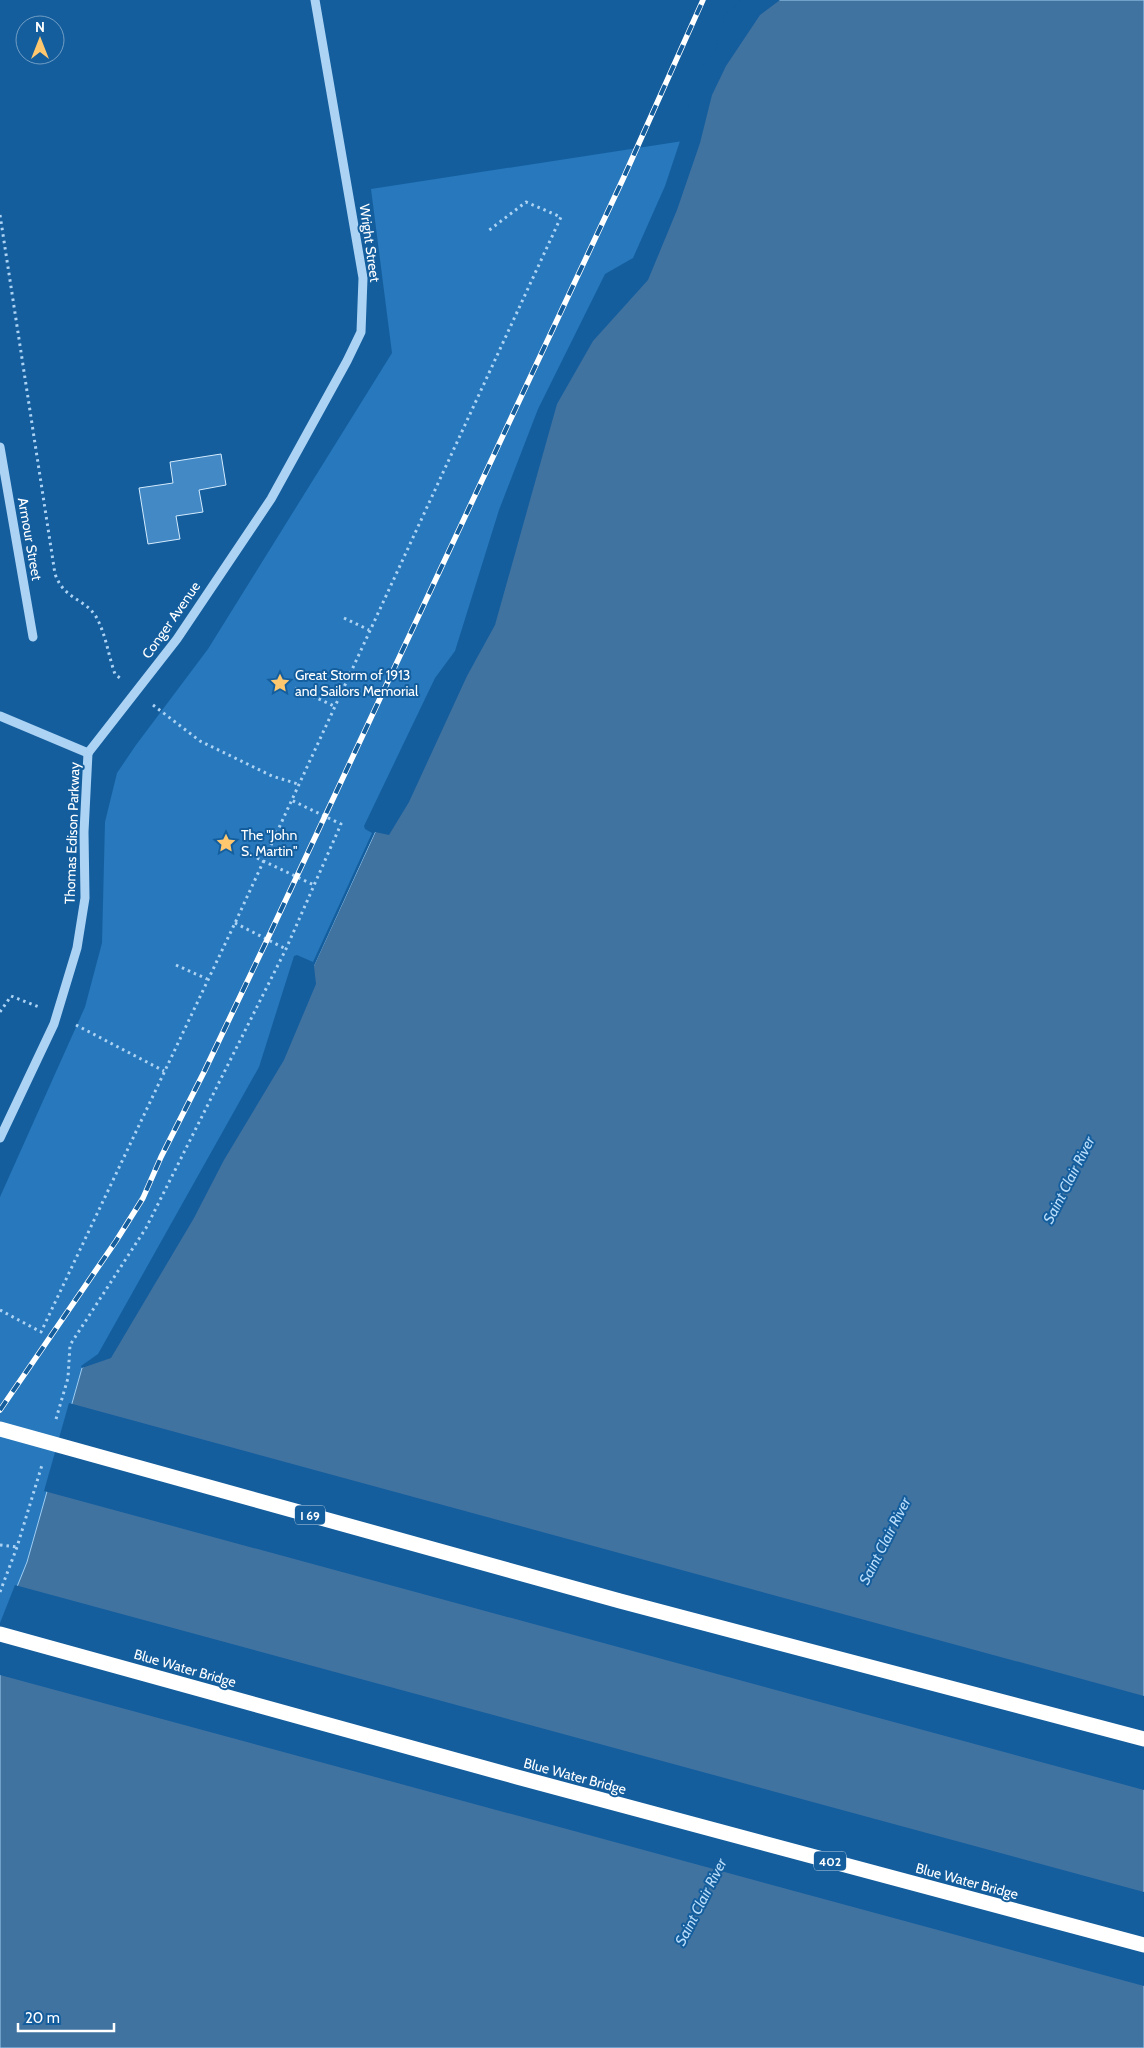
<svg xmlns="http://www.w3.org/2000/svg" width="1144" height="2048" viewBox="0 0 1144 2048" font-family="Cabin,sans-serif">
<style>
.green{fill:#2778bc}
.water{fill:#4173a1;stroke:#9ecff6}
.pier{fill:#145e9e}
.building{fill:#4289c6;stroke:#d4ebfd}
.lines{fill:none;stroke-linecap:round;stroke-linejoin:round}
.path{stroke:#acd3f4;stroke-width:3;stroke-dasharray:2.5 4;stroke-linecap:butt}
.minor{stroke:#acd3f4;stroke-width:9}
.highway{stroke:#fff;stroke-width:15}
.rail-casing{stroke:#fff;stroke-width:5.5}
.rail{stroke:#145e9e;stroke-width:4;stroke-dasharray:11;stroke-linecap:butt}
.labels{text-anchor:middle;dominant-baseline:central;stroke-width:4;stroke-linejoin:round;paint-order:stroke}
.shield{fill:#145e9e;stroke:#b8cfe2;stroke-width:1}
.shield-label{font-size:12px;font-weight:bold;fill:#fff}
.street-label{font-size:14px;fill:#fff;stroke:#145e9e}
.poi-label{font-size:14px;fill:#fff;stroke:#145e9e;text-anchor:start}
.water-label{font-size:15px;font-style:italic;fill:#b9ddfa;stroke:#145e9e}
</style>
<rect width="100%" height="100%" fill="#145e9e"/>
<path class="green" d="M 683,141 L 668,187 L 314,966 L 261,1068 L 100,1356 L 82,1368 L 27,1562 L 0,1629 L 0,1197 L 85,1007 L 102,943 L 105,822 L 117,773 L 136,745 L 208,649 L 392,353 L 371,189 Z"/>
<path class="water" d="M 745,0 L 1144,0 L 1144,2048 L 0,2048 L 0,1629 L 27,1562 L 82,1368 L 100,1356 L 261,1068 L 314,965 L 458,652 L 541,410 L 635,260 L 668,187 L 717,53 Z"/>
<g class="pier">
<path d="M 741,0 L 780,0 L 760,15 L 726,66 L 712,95 L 700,143 L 677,210 L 648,280 L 593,341 L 557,404 L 495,625 L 467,676 L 409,802 L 389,835 L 375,832 L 314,966 L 316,984 L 284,1060 L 224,1160 L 194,1218 L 111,1358 L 82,1368 L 81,1366 L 98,1354 L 259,1067 L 294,956 L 297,955 L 313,962 L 372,833 L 365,829 L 364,826 L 435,678 L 455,651 L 499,510 L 538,409 L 605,274 L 633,258 L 665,186 L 680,141 L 696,74 L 715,52 L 725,14 Z"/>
<path d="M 69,1403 L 1144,1696 L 1144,1790 L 44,1491 Z"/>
<path d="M 15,1585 L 1144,1892 L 1144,1986 L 0,1675 L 0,1623 Z"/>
</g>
<path class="building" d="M 221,454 L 226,485 L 199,490 L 203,512 L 176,516 L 180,539 L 148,544 L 139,488 L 173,483 L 170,462 Z"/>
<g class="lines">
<g class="path">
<path d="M 0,215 L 55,574 C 64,599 83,598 95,615 C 106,633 108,655 115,674 L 121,679"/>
<path d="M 344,618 L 369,630"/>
<path d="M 295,688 L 334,706"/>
<path d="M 153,705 L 200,741 L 272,776 L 298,784"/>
<path d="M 257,858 L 314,885"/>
<path d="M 235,923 L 286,949"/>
<path d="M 176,965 L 207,979"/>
<path d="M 0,1012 L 11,996 L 39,1007"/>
<path d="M 76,1025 L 164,1071"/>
<path d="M 0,1310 L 41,1332 L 235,923 L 561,217 L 526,202 L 488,231"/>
<path d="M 56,1419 L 68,1378 L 70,1345 L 146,1228 L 286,949 L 341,824 L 291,800"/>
<path d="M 0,1545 L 17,1547"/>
<path d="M 0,1592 L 17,1547 L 42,1465"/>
</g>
<g class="minor">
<path d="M 0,447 L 33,637"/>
<path d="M 0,716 L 88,753"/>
<path d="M 88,753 L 177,639 L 271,499 L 347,361 L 361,332 L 363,278 L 315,0"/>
<path d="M 0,1138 L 54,1024 L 77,948 L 85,898 L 84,832 L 88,753"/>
</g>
<g class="highway">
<path d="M 0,1429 L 620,1601 L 1144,1739"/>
<path d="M 0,1634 L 517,1777 L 1144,1945"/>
</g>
<defs>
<path id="rail" d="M 0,1410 L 116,1241 L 143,1198 L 161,1157 L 204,1072 L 267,940 L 623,179 L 703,0"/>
</defs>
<use href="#rail" class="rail-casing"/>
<use href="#rail" class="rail"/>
</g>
<defs>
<symbol id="sight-bare" viewBox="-9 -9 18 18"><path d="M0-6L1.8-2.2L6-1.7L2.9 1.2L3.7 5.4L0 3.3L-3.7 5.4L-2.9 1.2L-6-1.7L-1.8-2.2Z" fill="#ffc86f" stroke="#145e9e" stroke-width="2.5" paint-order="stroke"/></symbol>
</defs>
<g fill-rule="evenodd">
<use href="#sight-bare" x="266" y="669" width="28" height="28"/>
<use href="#sight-bare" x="212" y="829" width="28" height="28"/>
</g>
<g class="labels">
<g class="shield">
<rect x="295" y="1505.5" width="30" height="19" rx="4"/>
<rect x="814" y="1851.5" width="32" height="19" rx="4"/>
</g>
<g class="shield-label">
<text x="310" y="1515">I 69</text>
<text x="830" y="1861">402</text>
</g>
<g class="street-label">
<text transform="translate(370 243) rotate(82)">Wright Street</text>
<text transform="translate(30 539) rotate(80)">Armour Street</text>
<text transform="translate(171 620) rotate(-55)">Conger Avenue</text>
<text transform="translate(72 833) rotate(-88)">Thomas Edison Parkway</text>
<text transform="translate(185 1668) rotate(16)">Blue Water Bridge</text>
<text transform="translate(575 1776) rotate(15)">Blue Water Bridge</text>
<text transform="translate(967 1881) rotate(15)">Blue Water Bridge</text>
</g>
<g class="poi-label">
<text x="295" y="675">Great Storm of 1913<tspan x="295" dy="16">and Sailors Memorial</tspan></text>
<text x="241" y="835">The "John<tspan x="241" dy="16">S. Martin"</tspan></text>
</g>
<g class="water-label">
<text transform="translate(1069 1180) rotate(-63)">Saint Clair River</text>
<text transform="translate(885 1541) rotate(-63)">Saint Clair River</text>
<text transform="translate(701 1902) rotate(-63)">Saint Clair River</text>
</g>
</g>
<g transform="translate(40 40)"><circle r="24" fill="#145e9e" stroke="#729ec5"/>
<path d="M0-4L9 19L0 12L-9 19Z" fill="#ffc86f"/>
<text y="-8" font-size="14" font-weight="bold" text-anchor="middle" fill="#ffffff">N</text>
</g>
<path d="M18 2023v8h96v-8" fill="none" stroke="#ffffff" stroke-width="2.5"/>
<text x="25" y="2023" font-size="15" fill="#ffffff" stroke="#145e9e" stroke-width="4" paint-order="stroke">20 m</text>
</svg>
